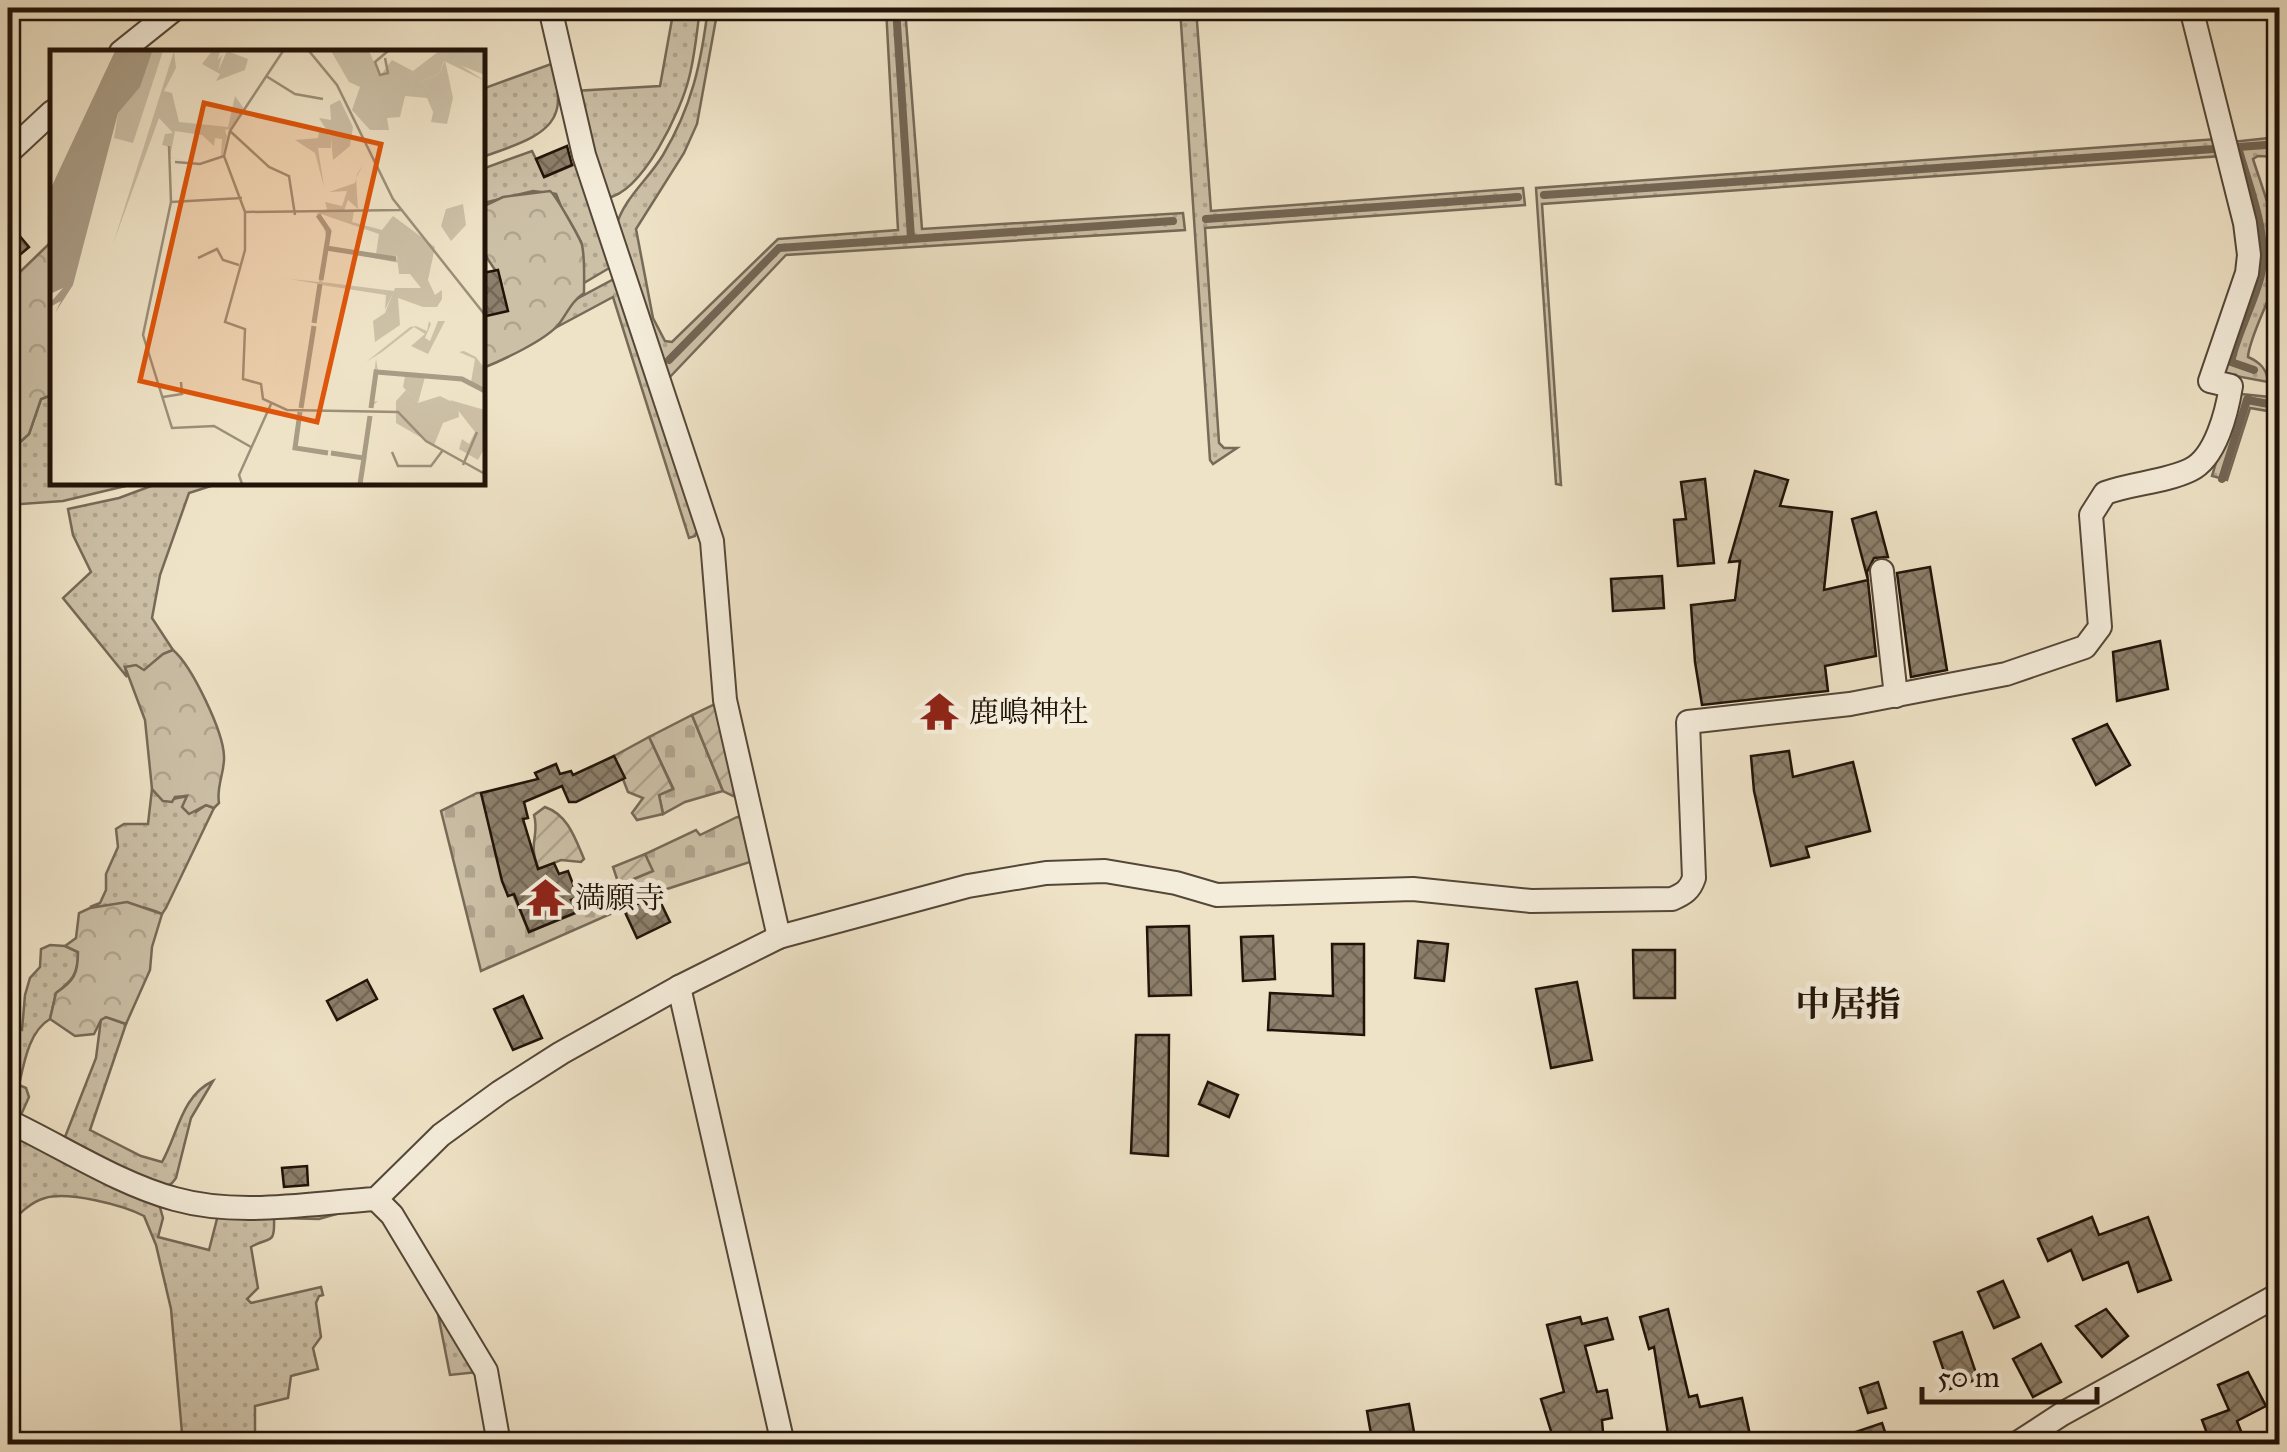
<svg xmlns="http://www.w3.org/2000/svg" width="2287" height="1452" viewBox="0 0 2287 1452" font-family="'IM FELL Great Primer','Noto Serif JP',serif">
<style>
.grass{fill:url(#grass-dots);stroke:#766a58;stroke-width:2.5}
.forest{fill:url(#forest-crowns);stroke:#766a58;stroke-width:2.5}
.cemetery{fill:url(#cemetery-stones);stroke:#766a58;stroke-width:2.5}
.garden{fill:url(#garden-furrows);stroke:#766a58;stroke-width:2.5}
.lines{fill:none;stroke-linecap:round;stroke-linejoin:round}
.stream{stroke:#726554;stroke-width:8}
.building{fill:url(#building-cross-hatch);stroke:#201308;stroke-width:2.5}
.street-casing{stroke:#544738;stroke-width:26}
.street{stroke:#f5eddb;stroke-width:22}
.labels{text-anchor:middle;dominant-baseline:central;stroke-width:10;stroke-linejoin:round;paint-order:stroke}
.poi-label{font-size:30px;fill:#201308;stroke:#f5eddb;text-anchor:start}
.quarter-label{font-size:35px;font-weight:bold;fill:#201308;stroke:#f5eddb}
.inset-river{fill:none;stroke:#a99c86;stroke-width:5}
.inset-road{fill:none;stroke:#9c907b;stroke-width:2.5}
.view{fill:#de560c;fill-opacity:0.15;stroke:#de560c;stroke-width:5}
.inset-edge{fill:none;stroke:#201308;stroke-width:5}
</style>
<defs>
<pattern id="grass-dots" width="8" height="8" patternUnits="userSpaceOnUse" patternTransform="scale(2.5)"><rect width="8" height="8" fill="#ccc0a7"/><path d="M2 2h.1M6 6h.1" fill="none" stroke="#afa48e" stroke-width="1.8" stroke-linecap="round"/></pattern>
<pattern id="forest-crowns" width="20" height="18" patternUnits="userSpaceOnUse" patternTransform="scale(2.5)"><rect width="20" height="18" fill="#ccc0a7"/><path d="M2 6a3 3 0 1 1 6 0M12 15a3 3 0 1 1 6 0" fill="none" stroke="#afa48e"/></pattern>
<pattern id="cemetery-stones" width="16" height="16" patternUnits="userSpaceOnUse" patternTransform="scale(2.5)"><rect width="16" height="16" fill="#ccc0a7"/><path d="M2 7V4a2 2 0 0 1 4 0v3zM10 15v-3a2 2 0 0 1 4 0v3z" fill="#afa48e"/></pattern>
<pattern id="garden-furrows" width="10" height="10" patternUnits="userSpaceOnUse" patternTransform="scale(2.5)"><rect width="10" height="10" fill="#ccc0a7"/><path d="M-1 1l2-2M0 10L10 0M9 11l2-2" fill="none" stroke="#afa48e"/></pattern>
<pattern id="building-cross-hatch" width="8" height="8" patternUnits="userSpaceOnUse" patternTransform="scale(2.5)"><rect width="8" height="8" fill="#8c7f6b"/><path d="M0 0l8 8M0 8l8-8" fill="none" stroke="#726756"/></pattern>
</defs>
<rect width="100%" height="100%" fill="#efe3c7"/>
<filter id="stains"><feTurbulence type="fractalNoise" baseFrequency=".002" numOctaves="4"/><feColorMatrix values="0 0 0 0 .2 0 0 0 0 .09 0 0 0 0 .02 0 0 0 .5 -.17"/></filter>
<radialGradient id="worn" r=".72"><stop offset=".6" stop-color="#630" stop-opacity="0"/><stop offset="1" stop-color="#630" stop-opacity=".3"/></radialGradient>
<g class="grass">
<path d="M 674,8 L 700,8 C 697,31 695,55 689,78 C 681,111 643,192 607,198 L 574,91 L 660,86 Z"/>
<path d="M 708,8 L 718,8 L 697,124 L 684,153 L 636,229 L 653,318 L 665,341 L 672,342 L 778,239 L 898,230 L 886,8 L 905,8 L 922,229 L 1183,213 L 1185,230 L 786,255 L 668,379 L 616,227 C 623,199 648,180 663,155 C 692,106 701,64 708,8 Z"/>
<path d="M 1180,8 L 1196,8 L 1211,211 L 1523,188 L 1525,205 L 1205,228 L 1219,443 L 1224,448 L 1237,448 L 1213,464 L 1210,460 Z"/>
<path d="M 554,63 C 555,77 561,99 556,112 C 548,138 506,148 483,157 L 482,89 Z"/>
<path d="M 2279,137 L 2279,157 L 2258,156 L 2253,159 C 2265,197 2285,242 2274,283 C 2268,304 2249,339 2248,357 C 2260,362 2267,369 2268,382 L 2225,374 L 2222,368 L 2246,302 L 2231,142 Z"/>
<path d="M 2217,139 L 2221,156 L 1542,204 L 1561,485 L 1556,484 L 1536,188 Z"/>
<path d="M 532,151 L 545,177 L 578,163 L 611,267 L 584,283 L 581,242 L 565,216 L 556,194 L 533,191 L 487,202 L 483,207 L 482,169 Z"/>
<path d="M 612,280 L 619,281 L 698,529 L 695,536 L 689,538 L 613,297 L 557,327 L 571,302 Z"/>
<path d="M 2241,394 L 2279,398 L 2279,413 L 2250,408 L 2227,480 L 2212,476 L 2235,400 Z"/>
<path d="M 52,395 L 52,482 L 138,483 L 63,501 L 8,505 L 8,453 L 29,434 L 41,399 Z"/>
<path d="M 159,483 L 220,483 L 189,493 L 160,575 L 152,618 L 173,650 L 163,654 L 144,671 L 125,667 L 127,677 L 63,598 L 91,572 L 73,535 L 68,509 L 119,498 Z"/>
<path d="M 152,789 L 163,801 L 188,796 L 196,812 L 206,805 L 214,808 L 166,908 L 162,914 C 138,902 115,906 90,907 L 100,903 L 106,890 L 106,874 L 118,847 L 116,829 L 124,824 L 148,824 Z"/>
<path d="M 50,945 L 65,946 L 78,952 C 78,974 73,980 56,993 L 50,1019 C 29,1031 24,1063 19,1085 L 26,1088 L 29,1097 L 21,1115 L 8,1110 L 8,1026 L 22,1030 L 25,995 L 30,978 L 40,967 L 41,949 Z"/>
<path d="M 106,1017 L 126,1024 L 90,1130 L 141,1156 L 162,1162 C 178,1134 181,1096 213,1081 L 191,1118 L 176,1178 C 172,1183 171,1186 163,1186 C 140,1184 86,1150 65,1137 L 96,1058 L 101,1019 Z"/>
<path d="M 8,1128 L 159,1204 L 163,1218 L 158,1237 L 209,1250 L 218,1215 L 354,1209 L 319,1219 L 274,1218 C 275,1246 270,1236 251,1247 L 258,1288 L 247,1299 L 251,1303 L 321,1287 L 323,1295 L 319,1296 L 316,1303 L 321,1337 L 313,1348 L 318,1369 L 291,1376 L 288,1398 L 255,1406 L 255,1444 L 183,1444 L 171,1309 L 156,1245 L 144,1216 C 123,1205 68,1191 45,1198 C 30,1202 18,1215 8,1226 Z"/>
<path d="M 437,1309 L 478,1372 L 450,1375 Z"/>
</g>
<g class="forest">
<path d="M 550,191 C 555,194 580,238 582,245 C 585,258 584,279 584,293 C 571,302 568,312 559,324 C 546,340 503,360 483,368 L 483,312 L 502,297 C 504,272 491,270 484,251 C 479,239 483,220 482,207 L 503,197 Z"/>
<path d="M 52,241 L 52,395 L 41,399 L 29,434 L 8,453 L 8,275 L 20,272 Z"/>
<path d="M 173,650 C 192,666 223,731 224,756 C 225,772 216,786 219,803 L 214,808 L 206,805 L 189,814 L 182,807 L 187,796 L 175,797 L 172,802 L 163,801 L 152,789 L 145,720 L 125,667 L 136,665 L 144,670 L 163,654 Z"/>
<path d="M 127,902 L 162,914 L 152,947 L 150,970 L 126,1024 L 106,1017 L 101,1020 L 94,1034 L 75,1036 L 50,1019 L 56,993 C 74,981 78,974 78,952 L 65,946 L 76,938 L 79,913 L 90,908 Z"/>
</g>
<g class="cemetery">
<path d="M 692,715 L 723,791 L 685,802 L 663,814 L 659,795 L 673,788 L 649,737 Z"/>
<path d="M 477,793 L 481,793 L 508,896 L 513,894 L 529,932 L 576,913 L 573,905 L 652,871 L 645,854 L 696,830 L 700,835 L 737,817 L 743,818 L 753,861 L 667,889 L 481,971 L 441,811 Z"/>
</g>
<g class="garden">
<path d="M 719,702 L 736,793 L 733,796 L 723,791 L 692,715 Z"/>
<path d="M 649,737 L 673,789 L 659,795 L 663,814 L 637,820 L 632,813 L 643,798 L 628,792 L 614,756 Z"/>
<path d="M 545,807 C 568,815 575,838 584,859 L 581,862 L 561,860 L 539,869 C 527,843 540,836 534,815 Z"/>
<path d="M 645,854 L 653,871 L 619,885 L 613,867 Z"/>
</g>
<g class="lines">
<g class="stream">
<path d="M 896,8 L 911,238"/>
<path d="M 1544,195 L 2214,149"/>
<path d="M 1206,219 L 1518,197"/>
<path d="M 669,360 L 779,248 L 1173,221"/>
<path d="M 2254,370 L 2231,362 C 2237,334 2252,308 2260,279 C 2271,237 2249,188 2238,147 L 2280,144"/>
<path d="M 2248,398 L 2247,400 L 2280,406"/>
<path d="M 2222,479 L 2247,400"/>
</g>
</g>
<g class="building">
<path d="M 567,146 L 572,165 L 544,177 L 536,159 Z"/>
<path d="M 8,222 L 29,247 L 8,265 Z"/>
<path d="M 498,270 L 508,311 L 482,317 L 482,273 Z"/>
<path d="M 1755,471 L 1788,480 L 1780,506 L 1832,512 L 1824,590 L 1868,580 L 1852,519 L 1876,512 L 1888,557 L 1874,558 L 1867,572 L 1876,656 L 1825,666 L 1828,691 L 1702,705 L 1695,662 L 1691,605 L 1735,600 L 1740,561 L 1729,562 Z"/>
<path d="M 1705,479 L 1714,563 L 1678,566 L 1674,520 L 1686,519 L 1681,482 Z"/>
<path d="M 1930,567 L 1947,670 L 1911,677 L 1897,573 Z"/>
<path d="M 1662,576 L 1664,608 L 1613,611 L 1611,579 Z"/>
<path d="M 2160,641 L 2168,689 L 2117,701 L 2113,652 Z"/>
<path d="M 932,701 L 949,701 L 947,724 L 929,723 Z"/>
<path d="M 2107,724 L 2130,765 L 2096,785 L 2073,739 Z"/>
<path d="M 1789,751 L 1793,777 L 1853,762 L 1870,831 L 1806,847 L 1809,857 L 1771,866 L 1754,791 L 1751,756 Z"/>
<path d="M 614,756 L 625,778 L 576,802 L 569,802 L 562,786 L 524,802 L 528,818 L 523,819 L 538,869 L 554,863 L 559,874 L 568,871 L 578,897 L 571,900 L 577,912 L 529,932 L 514,894 L 508,896 L 502,881 L 481,793 L 538,779 L 535,773 L 556,764 L 560,774 L 571,771 L 573,775 Z"/>
<path d="M 657,895 L 670,922 L 637,938 L 624,910 Z"/>
<path d="M 1189,926 L 1191,995 L 1149,996 L 1147,927 Z"/>
<path d="M 1273,936 L 1275,979 L 1243,981 L 1241,937 Z"/>
<path d="M 1418,941 L 1448,944 L 1444,981 L 1415,978 Z"/>
<path d="M 1332,944 L 1364,944 L 1364,1035 L 1268,1030 L 1270,993 L 1333,996 Z"/>
<path d="M 1633,950 L 1675,950 L 1675,998 L 1634,998 Z"/>
<path d="M 367,980 L 377,999 L 337,1020 L 327,1001 Z"/>
<path d="M 1577,982 L 1592,1060 L 1551,1068 L 1536,989 Z"/>
<path d="M 523,996 L 542,1038 L 513,1050 L 494,1009 Z"/>
<path d="M 1136,1035 L 1169,1035 L 1168,1156 L 1131,1153 Z"/>
<path d="M 1208,1082 L 1238,1095 L 1229,1117 L 1199,1104 Z"/>
<path d="M 307,1166 L 308,1185 L 284,1187 L 282,1168 Z"/>
<path d="M 2092,1217 L 2099,1235 L 2148,1217 L 2171,1280 L 2138,1292 L 2128,1262 L 2083,1280 L 2071,1250 L 2048,1261 L 2038,1239 Z"/>
<path d="M 2003,1281 L 2019,1317 L 1994,1328 L 1978,1292 Z"/>
<path d="M 1668,1309 L 1689,1397 L 1697,1395 L 1700,1407 L 1742,1398 L 1750,1435 L 1704,1444 L 1679,1444 L 1675,1432 L 1668,1434 L 1654,1347 L 1649,1349 L 1640,1317 Z"/>
<path d="M 2106,1309 L 2128,1336 L 2102,1357 L 2076,1326 Z"/>
<path d="M 1580,1317 L 1582,1324 L 1607,1318 L 1613,1339 L 1585,1346 L 1597,1392 L 1607,1390 L 1612,1418 L 1602,1420 L 1604,1444 L 1555,1444 L 1541,1399 L 1564,1392 L 1547,1325 Z"/>
<path d="M 1962,1332 L 1978,1379 L 1950,1389 L 1934,1342 Z"/>
<path d="M 2041,1344 L 2061,1382 L 2033,1397 L 2013,1359 Z"/>
<path d="M 2248,1372 L 2266,1406 L 2237,1421 L 2246,1444 L 2211,1444 L 2202,1420 L 2229,1410 L 2218,1385 Z"/>
<path d="M 1878,1382 L 1886,1408 L 1868,1413 L 1860,1388 Z"/>
<path d="M 1409,1404 L 1414,1432 L 1372,1440 L 1367,1411 Z"/>
<path d="M 1882,1423 L 1889,1444 L 1830,1444 L 1829,1441 Z"/>
</g>
<g class="lines">
<defs>
<g id="street">
<path d="M 550,8 L 584,155 L 712,541 L 725,700 L 779,937"/>
<path d="M 121,52 L 176,8"/>
<path d="M 8,153 L 52,112"/>
<path d="M 1882,571 L 1896,696"/>
<path d="M 679,987 L 783,1444"/>
<path d="M 8,1121 C 61,1146 119,1184 175,1199 C 239,1217 311,1203 376,1199 L 441,1135 L 500,1092 L 561,1053 L 679,987 L 779,937 L 968,886 L 1046,873 L 1105,871 L 1176,883 L 1217,895 L 1413,889 L 1531,901 L 1672,899 C 1684,894 1690,890 1694,878 L 1688,722 L 1850,704 L 2006,674 L 2085,647 L 2100,627 L 2091,515 L 2105,493 C 2132,483 2165,482 2190,470 C 2216,458 2227,411 2231,386 L 2210,381 L 2247,273 L 2249,255 L 2245,223 L 2191,8"/>
<path d="M 376,1199 L 392,1215 L 486,1371 L 499,1444"/>
<path d="M 2016,1444 L 2062,1414 L 2280,1294"/>
</g>
</defs>
<use href="#street" class="street-casing"/>
<use href="#street" class="street"/>
</g>
<defs>
<symbol id="temple-bare" viewBox="-9 -9 18 18"><path d="M0-6L5-2H3V0L6.5 2.5H4V6H1.5V3h-3V6H-4V2.5H-6.5L-3 0V-2H-5Z" fill="#8f2418" stroke="#f5eddb" stroke-width="2.5" paint-order="stroke"/></symbol>
</defs>
<g fill-rule="evenodd">
<use href="#temple-bare" x="912" y="684" width="55" height="55"/>
<use href="#temple-bare" x="518" y="870" width="55" height="55"/>
</g>
<g class="labels">
<g class="poi-label">
<text x="969" y="712">鹿嶋神社</text>
<text x="575" y="898">満願寺</text>
</g>
<g class="quarter-label">
<text x="1848" y="1004">中居指</text>
</g>
</g>
<g transform="translate(50 50)">
<rect width="435" height="435" fill="#efe3c7"/>
<path d="M 101,1 L 113,1 L 83,93 L 64,88 L 68,63 L 90,33 ZM 124,1 L 126,18 L 114,41 L 122,43 L 129,72 L 178,77 L 185,46 L 195,60 L 180,79 L 175,80 L 177,86 L 173,104 L 171,106 L 172,89 L 165,88 L 164,96 L 152,85 L 125,81 L 120,107 L 142,113 L 119,107 L 120,97 L 112,95 L 115,84 L 123,83 L 109,68 L 63,194 ZM 162,1 L 170,1 L 168,10 L 172,5 L 168,21 L 177,1 L 198,9 L 195,20 L 166,31 L 170,24 L 152,14 ZM 389,1 L 435,1 L 435,25 L 407,14 ZM 395,10 L 403,48 L 397,74 L 381,72 L 386,49 L 371,31 L 389,24 ZM 270,77 L 281,87 L 281,98 L 268,98 L 274,137 L 265,103 L 245,90 L 268,88 ZM 313,115 L 306,128 L 308,159 L 298,150 L 294,161 L 304,161 L 302,172 L 332,180 L 349,213 L 277,199 L 272,232 L 344,241 L 335,260 L 336,245 L 272,235 L 263,273 L 269,234 L 240,229 L 269,232 L 278,182 L 266,164 L 277,159 L 275,152 L 292,156 L 297,141 L 279,142 L 305,133 L 307,124 ZM 271,164 L 329,184 L 326,204 L 278,196 ZM 379,271 L 381,274 L 375,288 L 380,291 L 388,271 L 395,271 L 378,304 L 361,296 L 375,284 L 364,277 L 332,302 L 316,312 L 360,277 L 366,276 L 377,281 ZM 414,301 L 426,307 L 435,319 L 435,342 L 412,330 L 375,327 L 368,353 L 353,337 L 355,326 L 328,324 L 323,352 L 328,351 L 320,358 L 326,309 L 328,321 L 406,327 L 421,332 L 425,309 L 409,302 ZM 400,350 L 435,360 L 435,397 L 428,410 L 409,399 L 412,389 L 419,394 L 425,382 Z" fill="#ccc0a7" fill-rule="evenodd"/>
<path d="M 281,1 L 319,1 L 330,26 L 342,10 L 363,21 L 389,1 L 435,31 L 394,11 L 389,24 L 371,31 L 389,52 L 384,64 L 377,48 L 355,46 L 350,67 L 337,68 L 339,80 L 320,80 L 302,60 L 310,37 L 299,32 ZM 290,50 L 303,77 L 300,96 L 283,110 L 281,87 L 269,68 L 281,70 L 280,55 ZM 413,154 L 416,175 L 401,191 L 391,176 L 396,159 ZM 343,166 L 385,197 L 378,230 L 385,245 L 392,240 L 392,249 L 387,257 L 373,257 L 348,248 L 350,275 L 325,292 L 323,271 L 335,263 L 345,238 L 371,238 L 360,224 L 349,224 L 347,206 L 336,204 L 332,180 ZM 356,340 L 368,353 L 390,346 L 408,355 L 409,367 L 393,373 L 384,395 L 346,373 L 346,351 Z" fill="#ccc0a7"/>
<path d="M 65,1 L 102,2 L 90,37 L 68,63 L 23,235 L 5,263 L 11,251 L 0,257 L 0,253 L 13,238 L 0,244 L 0,140 Z" fill="#a99c86"/>
<path class="inset-river" d="M 268,165 L 279,181 L 271,230M 276,198 L 346,209M 264,273 L 270,234M 251,358 L 264,276M 321,358 L 326,322 L 412,329 L 435,341M 250,362 L 245,398 L 278,403M 281,403 L 314,408 L 310,434M 314,407 L 320,366"/>
<path class="inset-road" d="M 233,1 L 180,81 L 174,106 L 195,162 L 195,200 L 175,272 L 195,279 L 193,329 L 211,334 L 213,349 L 237,360 L 348,362 L 376,391 L 435,424M 259,1 L 287,35 L 343,149 L 435,265M 335,8 L 338,23 L 330,25 L 325,12 L 338,1M 216,26 L 245,44 L 273,49M 180,81 L 219,117 L 239,126 L 245,165M 119,96 L 121,152 L 93,285 L 122,378 L 164,376 L 201,397M 125,112 L 150,114 L 174,106M 121,152 L 192,148M 195,162 L 351,160M 148,208 L 167,199 L 173,210 L 189,215M 113,347 L 132,344 L 131,332M 342,402 L 348,416 L 381,416 L 393,400M 413,415 L 427,382M 192,434 L 189,425 L 221,354"/>
<path class="view" d="M 154,53 L 331,94 L 267,372 L 90,331 Z"/>
<rect width="435" height="435" class="inset-edge"/>
</g>
<rect width="2287" height="1452" fill="none" stroke="#efe3c7" stroke-width="40"/>
<rect x="10" y="10" width="2267" height="1432" fill="none" stroke="#201308" stroke-width="5"/>
<rect x="20" y="20" width="2247" height="1412" fill="none" stroke="#201308" stroke-width="2.5"/>
<path d="M1922 1387v15h175v-15" fill="none" stroke="#201308" stroke-width="5"/>
<text x="1937" y="1387" font-size="30" fill="#201308" stroke="#f5eddb" stroke-width="8" paint-order="stroke">50 m</text>
<rect width="100%" height="100%" filter="url(#stains)"/>
<rect width="100%" height="100%" fill="url(#worn)"/>
</svg>
